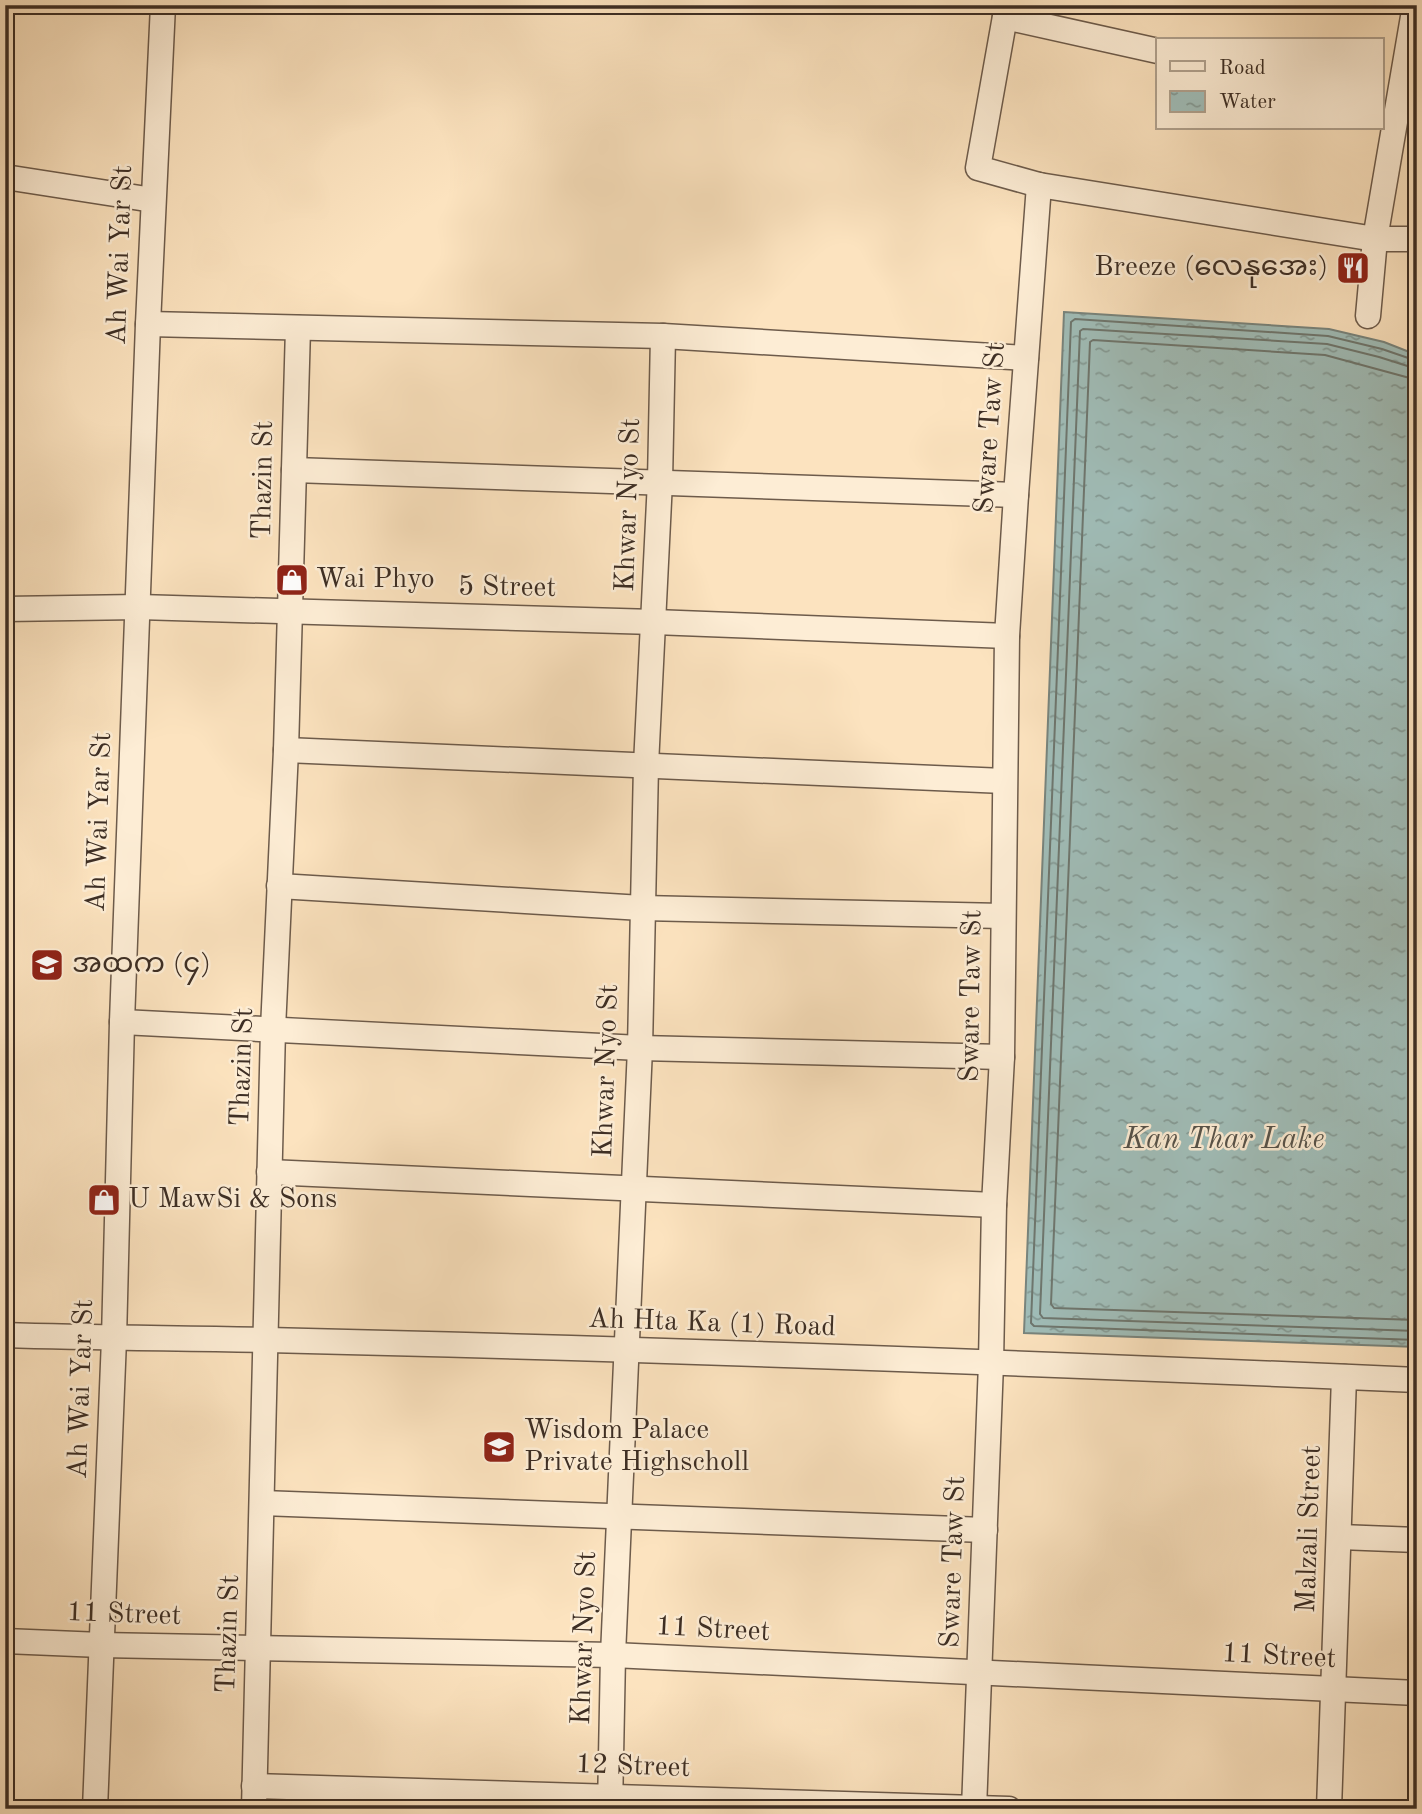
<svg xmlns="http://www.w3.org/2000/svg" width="1422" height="1814" viewBox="0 0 1422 1814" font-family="'Old Standard TT','Noto Sans Myanmar',serif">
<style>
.water{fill:url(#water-ripples);stroke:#78847d;stroke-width:2}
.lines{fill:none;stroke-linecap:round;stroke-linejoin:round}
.shore{stroke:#6e766e;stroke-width:2}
.minor-casing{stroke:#6d5b4b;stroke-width:27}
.minor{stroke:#fdedd5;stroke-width:24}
.labels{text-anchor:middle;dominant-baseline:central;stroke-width:5;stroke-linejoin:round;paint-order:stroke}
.street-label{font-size:28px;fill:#3d2e24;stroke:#fdedd5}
.poi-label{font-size:28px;fill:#3d2e24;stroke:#fdedd5;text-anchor:start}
.water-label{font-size:30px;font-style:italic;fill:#565249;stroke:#fdedd5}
</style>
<defs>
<pattern id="water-ripples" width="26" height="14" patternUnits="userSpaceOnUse" patternTransform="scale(1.75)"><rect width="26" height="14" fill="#a0bdb8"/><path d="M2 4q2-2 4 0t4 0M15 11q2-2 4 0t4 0" fill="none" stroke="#849a95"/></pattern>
</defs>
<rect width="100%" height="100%" fill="#fce3bf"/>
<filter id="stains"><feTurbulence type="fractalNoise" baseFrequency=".00286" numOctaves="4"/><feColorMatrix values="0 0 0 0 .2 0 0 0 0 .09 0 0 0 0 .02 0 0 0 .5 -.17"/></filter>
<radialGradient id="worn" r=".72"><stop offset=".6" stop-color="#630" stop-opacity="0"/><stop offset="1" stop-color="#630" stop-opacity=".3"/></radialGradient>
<path class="water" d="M 1064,312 L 1329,329 L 1384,342 L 1417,355 L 1417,1347 L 1024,1333 Z"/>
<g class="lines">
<g class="shore">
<path d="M 1417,361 L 1382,349 L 1328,336 L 1075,319 L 1071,322 L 1031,1323 L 1034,1326 L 1417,1340"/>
<path d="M 1417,369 L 1379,357 L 1327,344 L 1083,329 L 1080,331 L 1040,1314 L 1043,1318 L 1417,1331"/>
<path d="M 1417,380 L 1325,355 L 1093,340 L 1090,342 L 1051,1304 L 1054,1308 L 1417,1320"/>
</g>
<defs>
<g id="minor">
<path d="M 1007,5 L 978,168 L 1039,185 L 1375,239 L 1417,239"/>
<path d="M 1005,17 L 1158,51"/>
<path d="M 5,177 L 153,200"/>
<path d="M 1368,316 L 1375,239 L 1415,5"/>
<path d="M 148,324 L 663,336 L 1026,358"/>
<path d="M 294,470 L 1016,495"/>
<path d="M 5,609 L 139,607 L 654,622 L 1007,636"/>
<path d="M 286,750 L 1004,781"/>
<path d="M 279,886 L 642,908 L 1003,916"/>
<path d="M 122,1022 L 640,1048 L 1002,1057"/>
<path d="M 269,1172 L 994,1205"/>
<path d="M 5,1335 C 93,1338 180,1338 268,1340 C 651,1349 1034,1363 1417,1380"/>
<path d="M 262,1503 L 985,1530"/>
<path d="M 1340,1537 L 1417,1540"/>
<path d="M 5,1641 L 101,1645 L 613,1655 L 1417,1693"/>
<path d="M 254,1786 L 1009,1809"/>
<path d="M 95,1809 L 114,1339 L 122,1022 L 148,324 L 163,5"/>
<path d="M 254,1809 L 273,1029 L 286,750 L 298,328"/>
<path d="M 610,1809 L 613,1655 L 640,1048 L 646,765 L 660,481 L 663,336"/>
<path d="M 974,1809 L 991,1363 L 994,1205 L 1002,1057 L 1007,636 L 1016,495 L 1039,185"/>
<path d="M 1329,1809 L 1344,1377"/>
</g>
</defs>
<use href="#minor" class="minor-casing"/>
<use href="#minor" class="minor"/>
</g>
<defs>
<symbol id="restaurant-square" viewBox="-11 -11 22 22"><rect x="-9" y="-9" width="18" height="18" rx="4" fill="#8f2418" stroke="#fdedd5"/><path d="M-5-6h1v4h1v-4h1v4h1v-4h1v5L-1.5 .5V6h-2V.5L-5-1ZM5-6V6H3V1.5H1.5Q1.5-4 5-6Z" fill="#fff"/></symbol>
<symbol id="shop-square" viewBox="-11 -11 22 22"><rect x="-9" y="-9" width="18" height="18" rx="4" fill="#8f2418" stroke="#fdedd5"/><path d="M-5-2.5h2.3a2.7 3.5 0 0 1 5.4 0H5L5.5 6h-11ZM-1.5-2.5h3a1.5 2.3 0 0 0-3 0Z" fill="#fff"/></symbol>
<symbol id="school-square" viewBox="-11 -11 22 22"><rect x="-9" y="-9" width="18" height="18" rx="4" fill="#8f2418" stroke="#fdedd5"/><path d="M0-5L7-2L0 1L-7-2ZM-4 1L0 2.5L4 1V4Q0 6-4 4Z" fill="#fff"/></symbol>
</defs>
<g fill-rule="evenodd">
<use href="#restaurant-square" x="1334" y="249" width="38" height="38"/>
<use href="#shop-square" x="273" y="561" width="38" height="38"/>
<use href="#school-square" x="28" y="946" width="38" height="38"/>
<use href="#shop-square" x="85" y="1181" width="38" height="38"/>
<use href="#school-square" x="480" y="1428" width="38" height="38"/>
</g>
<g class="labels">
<g class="street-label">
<text transform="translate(121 255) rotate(-88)">Ah Wai Yar St</text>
<text transform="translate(991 428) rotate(-86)">Sware Taw St</text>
<text transform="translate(264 480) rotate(-89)">Thazin St</text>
<text transform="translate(629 505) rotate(-88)">Khwar Nyo St</text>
<text transform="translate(507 588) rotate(1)">5 Street</text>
<text transform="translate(100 822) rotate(-88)">Ah Wai Yar St</text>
<text transform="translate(972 996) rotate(-89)">Sware Taw St</text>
<text transform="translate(243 1067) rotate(-88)">Thazin St</text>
<text transform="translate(607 1071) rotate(-88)">Khwar Nyo St</text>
<text transform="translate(712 1324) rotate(2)">Ah Hta Ka (1) Road</text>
<text transform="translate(82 1389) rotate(-88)">Ah Wai Yar St</text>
<text transform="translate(1310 1529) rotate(-88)">Malzali Street</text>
<text transform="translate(954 1562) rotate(-88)">Sware Taw St</text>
<text transform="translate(124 1615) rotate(2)">11 Street</text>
<text transform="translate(713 1630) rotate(3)">11 Street</text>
<text transform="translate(229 1634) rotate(-88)">Thazin St</text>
<text transform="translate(585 1638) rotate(-88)">Khwar Nyo St</text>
<text transform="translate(1279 1657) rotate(3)">11 Street</text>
<text transform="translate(633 1767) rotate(2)">12 Street</text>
</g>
<g class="poi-label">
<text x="1328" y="268" text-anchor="end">Breeze (လေနုအေး)</text>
<text x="316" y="580">Wai Phyo</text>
<text x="72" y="965">အထက (၄)</text>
<text x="128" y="1200">U MawSi &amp; Sons</text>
<text x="524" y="1431">Wisdom Palace<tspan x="524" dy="32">Private Highscholl</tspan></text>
</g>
<g class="water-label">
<text x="1224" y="1140">Kan Thar Lake</text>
</g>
</g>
<rect width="1422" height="1814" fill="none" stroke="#fce3bf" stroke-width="28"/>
<rect x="7" y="7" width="1408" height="1800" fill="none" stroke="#3d2e24" stroke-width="3.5"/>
<rect x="14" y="14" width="1394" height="1786" fill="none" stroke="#3d2e24" stroke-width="2"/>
<rect x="1156" y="38" width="228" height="91" fill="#fdedd5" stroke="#b0a18e" stroke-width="2"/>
<rect x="1170" y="61" width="35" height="10" fill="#fdedd5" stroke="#b0a18e" stroke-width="2"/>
<text x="1219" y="74" font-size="21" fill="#3d2e24">Road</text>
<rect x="1170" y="91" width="35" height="21" fill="url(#water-ripples)" stroke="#b0a18e" stroke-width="2"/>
<text x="1219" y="108" font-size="21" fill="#3d2e24">Water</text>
<rect width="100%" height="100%" filter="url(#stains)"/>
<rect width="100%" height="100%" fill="url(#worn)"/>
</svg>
